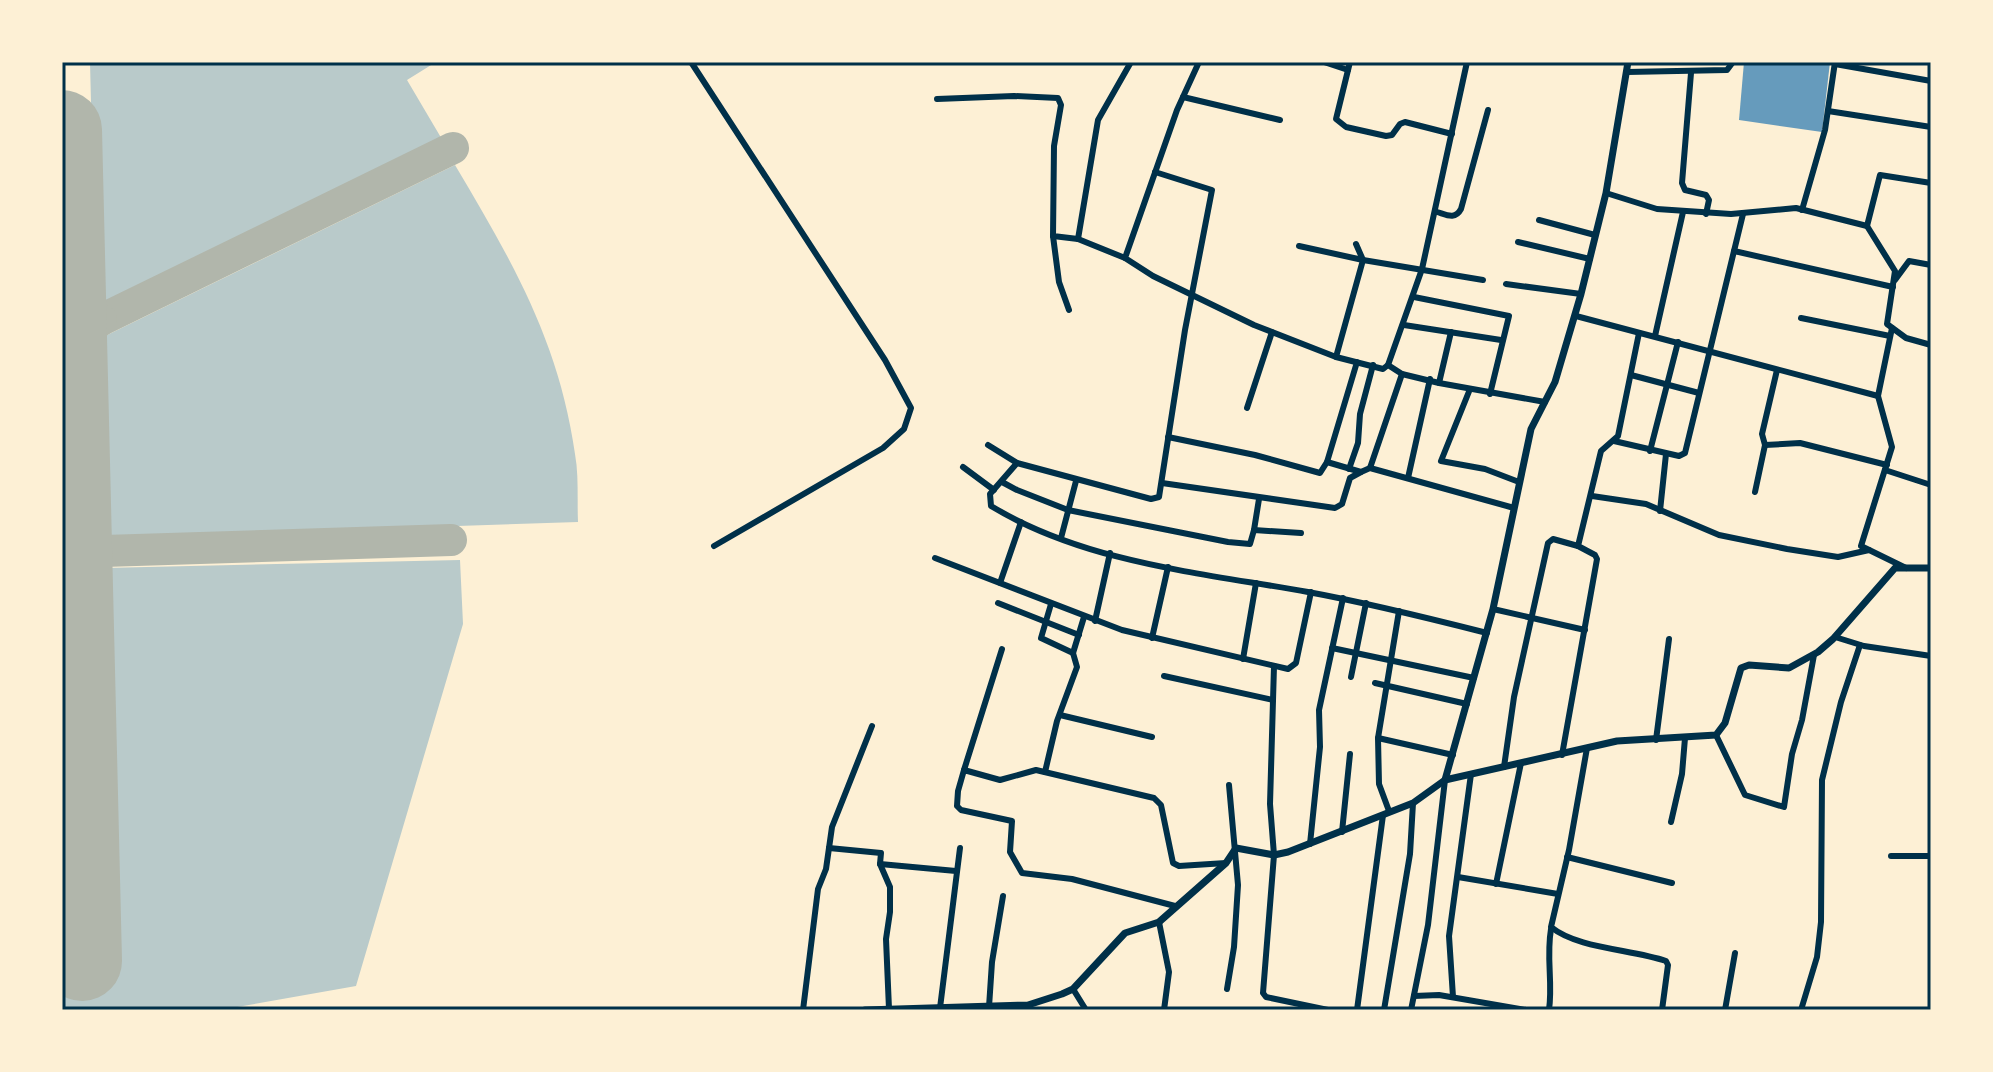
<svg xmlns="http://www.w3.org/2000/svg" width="1993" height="1072" viewBox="0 0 1993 1072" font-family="Cabin,sans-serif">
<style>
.green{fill:#b9caca}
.water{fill:#669bbc}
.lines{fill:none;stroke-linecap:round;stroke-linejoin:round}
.taxiway{stroke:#b1b6ab;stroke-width:32}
.runway{stroke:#b1b6ab;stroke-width:80}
.minor{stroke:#003049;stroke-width:6}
.tertiary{stroke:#003049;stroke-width:7}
.neatline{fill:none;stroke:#003049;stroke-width:3}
</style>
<rect width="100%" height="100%" fill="#fdf0d5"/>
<g class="green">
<path d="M 90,62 L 436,62 L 407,80 L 443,141 L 96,307 Z"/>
<path d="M 455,165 C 512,261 559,341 575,454 C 579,476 577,499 578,522 L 101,538 L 97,340 Z"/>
<path d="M 460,560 L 463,624 L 356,986 L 220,1010 L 62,1010 L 62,864 L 65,964 L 114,963 L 103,568 Z"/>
</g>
<path class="water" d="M 1744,62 L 1830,62 L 1822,132 L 1739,120 Z"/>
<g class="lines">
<g class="taxiway">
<path d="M 66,307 L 95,321 L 101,320 L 453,148"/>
<path d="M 67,362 C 76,343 84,332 101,320"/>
<path d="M 72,552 L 451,540"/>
</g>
<path class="runway" d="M 62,130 L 82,961"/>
<g class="minor">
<path d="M 691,62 L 885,360 L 911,408 L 904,429 L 883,448 L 714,546"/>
<path d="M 1199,62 L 1177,110 L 1125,258 L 1153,276 L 1254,325 L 1336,357 L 1383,369 L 1388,365 L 1402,374 L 1439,383 L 1545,402"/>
<path d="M 1324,62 L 1348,70"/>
<path d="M 1350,62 L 1336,119 L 1346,127 L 1386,136 L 1392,135 L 1400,124 L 1405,122 L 1452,134"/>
<path d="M 1835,64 L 1931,81"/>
<path d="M 1627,72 L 1727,70 L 1733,62"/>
<path d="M 1691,73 L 1682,183 L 1685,190 L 1706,195 L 1709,200 L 1706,214"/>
<path d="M 1183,97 L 1280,120"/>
<path d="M 937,99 L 1014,96 L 1058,98 L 1061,105 L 1054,146 L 1053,236 L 1078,239 L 1125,258"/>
<path d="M 1828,111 L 1931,127"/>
<path d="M 1606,193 L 1657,209 L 1731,214 L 1796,208 L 1867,226 L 1895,271 L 1887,324 L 1906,338 L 1931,345"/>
<path d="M 1802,210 L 1825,130 L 1835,62"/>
<path d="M 1437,212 C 1447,215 1455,220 1461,209 L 1488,110"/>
<path d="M 1539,220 L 1595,235"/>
<path d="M 1867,226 L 1880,175 L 1931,183"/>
<path d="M 1053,236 L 1059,282 L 1069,310"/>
<path d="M 1078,239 L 1098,120 L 1131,62"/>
<path d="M 1518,242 L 1590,259"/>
<path d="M 1299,246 L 1363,260 L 1483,280"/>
<path d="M 1734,251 L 1893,287"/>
<path d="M 1895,280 L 1909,261 L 1931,265"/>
<path d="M 1506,284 L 1581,294"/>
<path d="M 1414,297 L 1509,316 L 1490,394"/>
<path d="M 1576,316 L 1878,396"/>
<path d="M 1801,318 L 1890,336"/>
<path d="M 1404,325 L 1501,340"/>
<path d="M 1892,328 L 1878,396 L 1892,447 L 1861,546 L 1906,568"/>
<path d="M 1655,336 L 1683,212"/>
<path d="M 1336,357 L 1363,260 L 1356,244"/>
<path d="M 1388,365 L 1422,269 L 1467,62"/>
<path d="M 1777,370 L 1762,434 L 1765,445 L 1800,443 L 1887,465"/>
<path d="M 1631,375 L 1699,393"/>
<path d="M 1439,383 L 1451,332"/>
<path d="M 1470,389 L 1441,461 L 1485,469 L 1519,482"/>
<path d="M 1247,408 L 1272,332"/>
<path d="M 1168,437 L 1255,455 L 1320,473 L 1327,462 L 1357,362"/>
<path d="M 1614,441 L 1679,456 L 1685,453 L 1743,214"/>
<path d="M 988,445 L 1017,463 L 1151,499 L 1159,497 L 1185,330 L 1212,190 L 1155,172"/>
<path d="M 1650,451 L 1678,342"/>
<path d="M 1327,462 L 1361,472 L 1370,468 L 1514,508"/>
<path d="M 1017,463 L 990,494 L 991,506 C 1085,563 1202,573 1308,592 C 1368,603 1428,618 1487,633"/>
<path d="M 963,467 L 994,490"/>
<path d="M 1370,468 L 1402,374"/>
<path d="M 1349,469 L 1358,443 L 1360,414 L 1373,365"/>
<path d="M 1885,470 L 1931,485"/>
<path d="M 1408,478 L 1430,379"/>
<path d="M 1002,482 L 1017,490 L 1068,510 L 1228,542 L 1250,544 L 1254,530 L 1301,533"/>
<path d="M 1162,483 L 1335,508 L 1342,504 L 1350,478 L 1361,472"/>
<path d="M 1755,492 L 1765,445"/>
<path d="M 1592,496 L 1646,504 L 1719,535 L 1787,549 L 1838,557 L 1869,550"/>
<path d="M 1660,511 L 1666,454"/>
<path d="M 1254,530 L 1259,499"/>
<path d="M 1061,538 L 1076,481"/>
<path d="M 935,558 L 1122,630 L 1288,669 L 1296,663 L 1311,592"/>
<path d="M 1000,583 L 1021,522"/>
<path d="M 998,603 L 1079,635"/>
<path d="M 1051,604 L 1041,638 L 1073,653"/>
<path d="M 1493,609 L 1585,630"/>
<path d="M 1095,621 L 1110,553"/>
<path d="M 1835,637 L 1864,646 L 1931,656"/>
<path d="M 1152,638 L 1168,567"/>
<path d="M 1332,648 L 1474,678"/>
<path d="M 1243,659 L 1256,583"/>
<path d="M 1274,666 L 1270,804 L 1274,855 L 1263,993 L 1266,997 L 1328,1010"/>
<path d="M 1164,676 L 1273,700"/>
<path d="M 1351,677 L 1366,603"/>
<path d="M 1375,683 L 1467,704"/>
<path d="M 1060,715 L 1152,737"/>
<path d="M 1716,735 L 1745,795 L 1784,807 L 1792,754 L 1802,720 L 1814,655"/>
<path d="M 1378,738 L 1453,755"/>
<path d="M 1656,740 L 1669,639"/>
<path d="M 1587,748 L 1569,850 L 1551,927 C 1578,949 1632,949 1666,961 L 1668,965 L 1662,1010"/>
<path d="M 1562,755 L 1597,559 L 1595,555 L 1578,546 L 1601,451 L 1618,436 L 1639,333"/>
<path d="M 1504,767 L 1514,697 L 1548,543 L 1553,539 L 1578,546"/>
<path d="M 964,770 L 1002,649"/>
<path d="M 1045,772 L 1057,721 L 1077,667 L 1073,653 L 1084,617"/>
<path d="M 1389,811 L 1379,784 L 1378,738 L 1399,611"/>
<path d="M 1671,822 L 1682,774 L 1685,738"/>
<path d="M 1342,832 L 1350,754"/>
<path d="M 1310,844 L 1320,747 L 1319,710 L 1343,598"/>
<path d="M 829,848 L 881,853 L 880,864 L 890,887 L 890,912 L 886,939 L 889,1009"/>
<path d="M 1891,856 L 1931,856"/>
<path d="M 1567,857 L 1672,883"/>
<path d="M 880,864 L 956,871"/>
<path d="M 1458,877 L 1558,894"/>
<path d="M 1496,884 L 1521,763"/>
<path d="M 1175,906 L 1072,879 L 1022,873 L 1010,852 L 1012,821 L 961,810 L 957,806 L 958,791 L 964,770 L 1000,780 L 1036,770 L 1154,798 L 1161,805 L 1173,863 L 1179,866 L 1226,863"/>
<path d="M 1159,922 L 1169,972 L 1164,1010"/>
<path d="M 1073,989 L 1086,1010"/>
<path d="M 1227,989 L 1234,947 L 1238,885 L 1229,785"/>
<path d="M 1414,996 L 1439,995 L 1526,1010"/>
<path d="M 1453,997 L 1449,936 L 1471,774"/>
<path d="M 989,1007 L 992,962 L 1003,896"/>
<path d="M 940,1008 L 960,848"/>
<path d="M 803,1010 L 818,889 L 826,869 L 832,827 L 872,726"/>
<path d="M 1357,1010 L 1383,815"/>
<path d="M 1384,1010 L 1410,854 L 1413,803"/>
<path d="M 1411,1010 L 1428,925 L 1445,780"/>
<path d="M 1549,1010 C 1553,982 1546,958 1551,929"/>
<path d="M 1725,1010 L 1735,953"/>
<path d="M 1801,1010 L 1817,957 L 1821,922 L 1822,780 L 1841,702 L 1860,645"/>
</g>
<g class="tertiary">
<path d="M 1445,780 L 1493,609 L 1531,429 L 1555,382 L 1581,294 L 1606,193 L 1628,62"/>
<path d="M 865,1010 L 1028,1005 L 1062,994 L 1073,989 L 1125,933 L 1159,922 L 1226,863 L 1236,848 L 1274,855 L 1288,852 L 1413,803 L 1445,780 L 1617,741 L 1716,735 L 1725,723 L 1741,668 L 1749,665 L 1789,668 L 1818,652 L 1833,639 L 1895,568 L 1931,568"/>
</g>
</g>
<rect width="1993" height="1072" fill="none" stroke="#fdf0d5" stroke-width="128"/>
<rect x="64" y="64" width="1865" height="944" class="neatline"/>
</svg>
